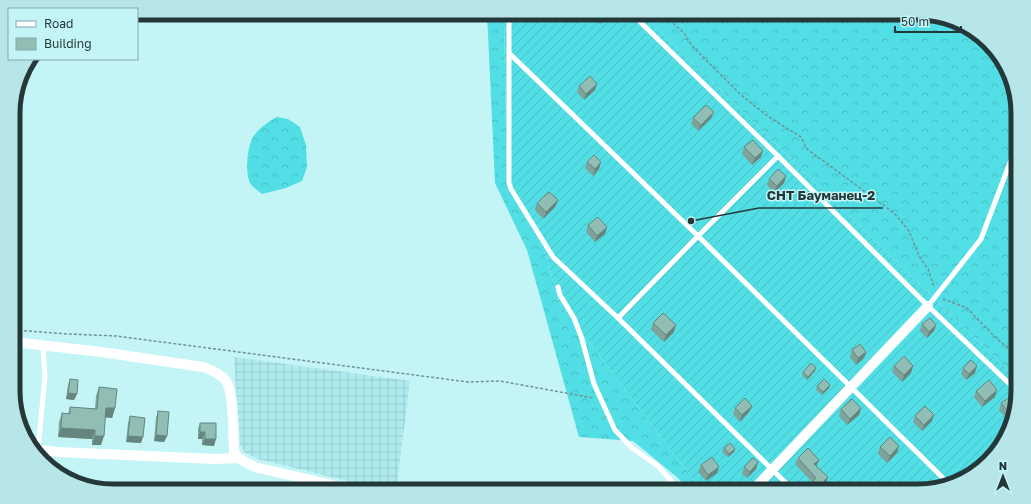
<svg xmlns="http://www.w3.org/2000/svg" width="1031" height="504" viewBox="0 0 1031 504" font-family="'Golos Text',sans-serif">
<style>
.industrial{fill:url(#industrial-grid)}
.forest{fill:url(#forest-crowns)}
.garden{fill:url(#garden-furrows)}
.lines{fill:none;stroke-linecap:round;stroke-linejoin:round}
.path{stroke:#719395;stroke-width:1.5;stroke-dasharray:3 2;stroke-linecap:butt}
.lane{stroke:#fff;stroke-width:5}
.street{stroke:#fff;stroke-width:10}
.wall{fill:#7da39b}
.shaded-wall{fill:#66857e}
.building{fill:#91beb4;stroke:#66857e}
.rim{fill:none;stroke:#253839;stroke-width:5}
.leader{fill:none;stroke:#253839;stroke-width:1.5}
.callout-dot{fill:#253839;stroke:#c3f5f7;stroke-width:1.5}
.callout-label{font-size:13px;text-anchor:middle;font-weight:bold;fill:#253839;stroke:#c3f5f7;stroke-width:3;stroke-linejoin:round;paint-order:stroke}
</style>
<defs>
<pattern id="industrial-grid" width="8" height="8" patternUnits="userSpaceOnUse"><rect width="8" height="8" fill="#afebee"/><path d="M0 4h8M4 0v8" fill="none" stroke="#96cacd"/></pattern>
<pattern id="forest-crowns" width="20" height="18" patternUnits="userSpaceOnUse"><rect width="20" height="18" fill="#52dee5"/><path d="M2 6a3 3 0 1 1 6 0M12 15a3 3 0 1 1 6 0" fill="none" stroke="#47bfc5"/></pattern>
<pattern id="garden-furrows" width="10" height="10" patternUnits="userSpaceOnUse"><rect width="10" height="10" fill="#52dee5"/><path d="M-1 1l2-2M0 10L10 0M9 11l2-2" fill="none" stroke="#47bfc5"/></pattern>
</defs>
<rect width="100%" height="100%" fill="#c3f5f7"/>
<path class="industrial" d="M 234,357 L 410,381 L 396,491 L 389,491 L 258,459 L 245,453 L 240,444 Z"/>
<g class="forest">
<path d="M 487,13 L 504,13 L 507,185 L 547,257 L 558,301 L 702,491 L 689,491 L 678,478 L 633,441 L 579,437 L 527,250 L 495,183 Z"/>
<path d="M 641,13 L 918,13 L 962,23 L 1001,57 L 1017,100 L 1018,380 Z"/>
<path d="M 277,117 L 288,119 L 300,127 L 306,145 L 307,167 L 302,181 L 286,188 L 262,194 C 259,191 252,187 250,183 C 245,173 247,147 253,137 C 257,130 270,120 277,117 Z"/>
</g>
<path class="garden" d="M 504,13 L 641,13 L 1018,380 L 1018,391 L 1008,435 L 974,474 L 924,491 L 702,491 L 558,301 L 547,257 L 507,185 Z"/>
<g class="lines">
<g class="path">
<path d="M 662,13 L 684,33 L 692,46 L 740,94 L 766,115 L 801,137 L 807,149 L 894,213 L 909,231 L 919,256 L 928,269 L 934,287"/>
<path d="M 943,299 L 967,308 L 995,337 L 1018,357"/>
<path d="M 14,330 L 68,334 L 116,336 L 468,382 L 500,381 L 593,398"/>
</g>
<g class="lane">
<path d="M 509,13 L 509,183 L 511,189 L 553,257 L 618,318 L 794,491"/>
<path d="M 631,13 L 778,156 L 928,306 L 1018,392"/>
<path d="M 509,53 L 698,236 L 948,483"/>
<path d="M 558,287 L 560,295 L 574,318 L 582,339 L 594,384 L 615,430 L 632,448 L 658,466 L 680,491"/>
<path d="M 928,306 L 981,239 L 1017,144"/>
<path d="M 618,318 L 698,236 L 778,156"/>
<path d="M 38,449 L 45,376 L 43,346"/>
</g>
<g class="street">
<path d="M 14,342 L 101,352 L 203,367 C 212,370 224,375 228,385 C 234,400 233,434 234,452 L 238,458 L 255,467 L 358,491"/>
<path d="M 32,449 L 58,452 L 215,459 L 238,458"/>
<path d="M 301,479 L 303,491"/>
<path d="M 752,491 L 928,306"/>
</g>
</g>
<g class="wall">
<path d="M 595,13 L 610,13 L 600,24 L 593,17 Z"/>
<path d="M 579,86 L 595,90 L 584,100 L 577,92 Z"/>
<path d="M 714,112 L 711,118 L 698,131 L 691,124 L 693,118 Z"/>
<path d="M 744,147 L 761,157 L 752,165 L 742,154 Z"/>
<path d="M 587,162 L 599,169 L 593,176 L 585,168 Z"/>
<path d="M 786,176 L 784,183 L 774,193 L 767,185 L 769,179 Z"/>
<path d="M 537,203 L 555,207 L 543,219 L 535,210 Z"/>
<path d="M 588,225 L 605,234 L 595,242 L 586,232 Z"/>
<path d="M 653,323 L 674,332 L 664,342 L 651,330 Z"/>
<path d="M 922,324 L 936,325 L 934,331 L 927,338 L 920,331 Z"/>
<path d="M 852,350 L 866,352 L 864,358 L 856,365 L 850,357 Z"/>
<path d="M 894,366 L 913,366 L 911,373 L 902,382 L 892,372 Z"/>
<path d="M 963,368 L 975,373 L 966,380 L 961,374 Z"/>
<path d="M 815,371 L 807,380 L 802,375 L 803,372 Z"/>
<path d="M 70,379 L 77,394 L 74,400 L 66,399 L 68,385 Z"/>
<path d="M 817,386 L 829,388 L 822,395 L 816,390 Z"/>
<path d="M 99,387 L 115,408 L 112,418 L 105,417 L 101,445 L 92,445 L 92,439 L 58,437 L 59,422 L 62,413 L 68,414 L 70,407 L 95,409 L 96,396 Z"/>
<path d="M 976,391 L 995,397 L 982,407 L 974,397 Z"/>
<path d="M 1001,403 L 1013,411 L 1005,417 L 999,410 Z"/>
<path d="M 752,406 L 749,412 L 740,422 L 733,414 L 735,408 Z"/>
<path d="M 861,408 L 859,415 L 847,425 L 839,416 L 841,409 Z"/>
<path d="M 158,411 L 167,436 L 164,442 L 154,441 L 156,418 Z"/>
<path d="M 130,416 L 141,443 L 126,442 L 128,423 Z"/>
<path d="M 915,416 L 932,421 L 922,431 L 913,422 Z"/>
<path d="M 200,423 L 214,446 L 202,445 L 202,439 L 198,439 L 198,429 Z"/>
<path d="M 880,447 L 897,453 L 887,463 L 878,454 Z"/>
<path d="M 724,448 L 735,449 L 734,452 L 728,457 L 722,452 Z"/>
<path d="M 798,458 L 826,484 L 819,491 L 815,491 L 811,487 L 813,483 L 795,464 Z"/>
<path d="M 701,465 L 717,473 L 706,481 L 698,472 Z"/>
<path d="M 744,467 L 756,469 L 747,478 L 742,474 Z"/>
</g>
<g class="shaded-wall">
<path d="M 606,13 L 610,13 L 600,24 L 602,17 Z"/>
<path d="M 597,84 L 595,90 L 584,100 L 586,94 Z"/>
<path d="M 714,112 L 711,118 L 698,131 L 701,125 Z"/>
<path d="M 763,151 L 761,157 L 752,165 L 755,158 Z"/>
<path d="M 601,162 L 599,169 L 593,176 L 595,169 Z"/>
<path d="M 786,176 L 784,183 L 774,193 L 777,186 Z"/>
<path d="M 558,200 L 555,207 L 543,219 L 546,212 Z"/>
<path d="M 607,227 L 605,234 L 595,242 L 597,236 Z"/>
<path d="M 676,325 L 674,332 L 664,342 L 666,335 Z"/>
<path d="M 936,325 L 934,331 L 927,338 L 929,332 Z"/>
<path d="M 866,352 L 864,358 L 856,365 L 858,358 Z"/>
<path d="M 913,366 L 911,373 L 902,382 L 904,375 Z"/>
<path d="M 977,366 L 975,373 L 966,380 L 969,374 Z"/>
<path d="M 816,368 L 815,371 L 807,380 L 808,377 Z"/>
<path d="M 830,385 L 829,388 L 822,395 L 823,392 Z"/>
<path d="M 997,390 L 995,397 L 982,407 L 985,401 Z"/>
<path d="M 68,393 L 77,394 L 74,400 L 66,399 Z"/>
<path d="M 1015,405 L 1013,411 L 1005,417 L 1008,411 Z"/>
<path d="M 752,406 L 749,412 L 740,422 L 742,415 Z"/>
<path d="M 106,408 L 115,408 L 112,418 L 102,417 Z"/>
<path d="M 861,408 L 859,415 L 847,425 L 850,419 Z"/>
<path d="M 934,415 L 932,421 L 922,431 L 924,425 Z"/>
<path d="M 61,428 L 95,430 L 92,439 L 58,437 Z"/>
<path d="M 200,432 L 205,432 L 202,439 L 198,439 Z"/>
<path d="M 156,435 L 167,436 L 164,442 L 154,441 Z"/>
<path d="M 95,436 L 104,436 L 101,445 L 92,445 Z"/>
<path d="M 128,436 L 143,437 L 141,443 L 126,442 Z"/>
<path d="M 205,439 L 216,439 L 214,446 L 202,445 Z"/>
<path d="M 899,446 L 897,453 L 887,463 L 890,456 Z"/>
<path d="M 735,449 L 734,452 L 728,457 L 729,454 Z"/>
<path d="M 819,460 L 816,467 L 814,464 Z"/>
<path d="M 758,462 L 756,469 L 747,478 L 750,472 Z"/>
<path d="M 719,467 L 717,473 L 706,481 L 708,475 Z"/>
<path d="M 828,477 L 826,484 L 819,491 L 818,491 L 819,486 Z"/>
</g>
<g class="building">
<path d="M 598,13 L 606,13 L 602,17 Z"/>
<path d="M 590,76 L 597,84 L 586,94 L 579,86 Z"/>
<path d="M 706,105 L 714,112 L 701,125 L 693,118 Z"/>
<path d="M 753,140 L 763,151 L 755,158 L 744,147 Z"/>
<path d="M 594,155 L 601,162 L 595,169 L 587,162 Z"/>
<path d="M 778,169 L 786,176 L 777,186 L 769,179 Z"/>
<path d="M 549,192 L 558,200 L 546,212 L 537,203 Z"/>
<path d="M 598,217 L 607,227 L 597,236 L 588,225 Z"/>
<path d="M 663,313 L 676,325 L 666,335 L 653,323 Z"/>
<path d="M 930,318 L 936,325 L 929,332 L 922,324 Z"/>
<path d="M 860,344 L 866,352 L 858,358 L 852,350 Z"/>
<path d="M 904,356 L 913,366 L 904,375 L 894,366 Z"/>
<path d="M 971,360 L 977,366 L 969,374 L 963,368 Z"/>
<path d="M 811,363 L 816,368 L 808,377 L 803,372 Z"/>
<path d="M 70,379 L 78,380 L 77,394 L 68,393 Z"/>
<path d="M 824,379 L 830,385 L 823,392 L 817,386 Z"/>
<path d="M 989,380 L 997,390 L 985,401 L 976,391 Z"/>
<path d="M 99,387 L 117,389 L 115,408 L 106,408 L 104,436 L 95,436 L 95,430 L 61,428 L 62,413 L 70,414 L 70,407 L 97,409 Z"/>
<path d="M 1010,397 L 1015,404 L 1015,405 L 1008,411 L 1001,403 Z"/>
<path d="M 745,398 L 752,406 L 742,415 L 735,408 Z"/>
<path d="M 852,399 L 861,408 L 850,419 L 841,409 Z"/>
<path d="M 925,406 L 934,415 L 924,425 L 915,416 Z"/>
<path d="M 17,411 L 22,412 L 21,422 Z"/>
<path d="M 158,411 L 169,412 L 167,436 L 156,435 Z"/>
<path d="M 130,416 L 145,418 L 143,437 L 128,436 Z"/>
<path d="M 200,423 L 216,423 L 216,439 L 205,439 L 205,432 L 200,432 Z"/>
<path d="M 890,437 L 899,446 L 890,456 L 880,447 Z"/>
<path d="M 730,443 L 735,449 L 729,454 L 724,448 Z"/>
<path d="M 808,448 L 819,460 L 814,464 L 828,477 L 819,486 L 813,481 L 816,478 L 798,458 Z"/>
<path d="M 712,457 L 719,467 L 708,475 L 701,465 Z"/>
<path d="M 753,458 L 758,462 L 750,472 L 744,467 Z"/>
<path d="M 763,486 L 767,491 L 758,491 Z"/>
</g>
<path d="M0 0H1031V504H0ZM113 20H918A93 93 0 0 1 1011 113V391A93 93 0 0 1 918 484H113A93 93 0 0 1 20 391V113A93 93 0 0 1 113 20Z" fill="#b6e6e8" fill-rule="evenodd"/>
<path class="rim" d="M113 20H918A93 93 0 0 1 1011 113V391A93 93 0 0 1 918 484H113A93 93 0 0 1 20 391V113A93 93 0 0 1 113 20Z"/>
<path class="leader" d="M691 221L759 208H883"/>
<circle class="callout-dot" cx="691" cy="221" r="4"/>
<g class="callout-label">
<text x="821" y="200">СНТ Бауманец-2</text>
</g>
<rect x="8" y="8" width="130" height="52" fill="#c3f5f7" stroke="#84a9ab"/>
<rect x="16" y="21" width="20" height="6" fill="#ffffff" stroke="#84a9ab"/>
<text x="44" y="28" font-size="12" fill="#253839">Road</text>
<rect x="16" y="38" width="20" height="12" fill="#91beb4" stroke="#84a9ab"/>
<text x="44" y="48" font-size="12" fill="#253839">Building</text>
<g transform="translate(1003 476)" stroke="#c3f5f7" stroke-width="3" paint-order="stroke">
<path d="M0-3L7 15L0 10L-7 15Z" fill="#253839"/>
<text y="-6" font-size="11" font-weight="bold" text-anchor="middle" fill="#253839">N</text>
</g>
<path d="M895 26v6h66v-6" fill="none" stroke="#253839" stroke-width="2"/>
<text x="901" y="26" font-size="12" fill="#253839" stroke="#c3f5f7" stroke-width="3" paint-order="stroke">50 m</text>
</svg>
